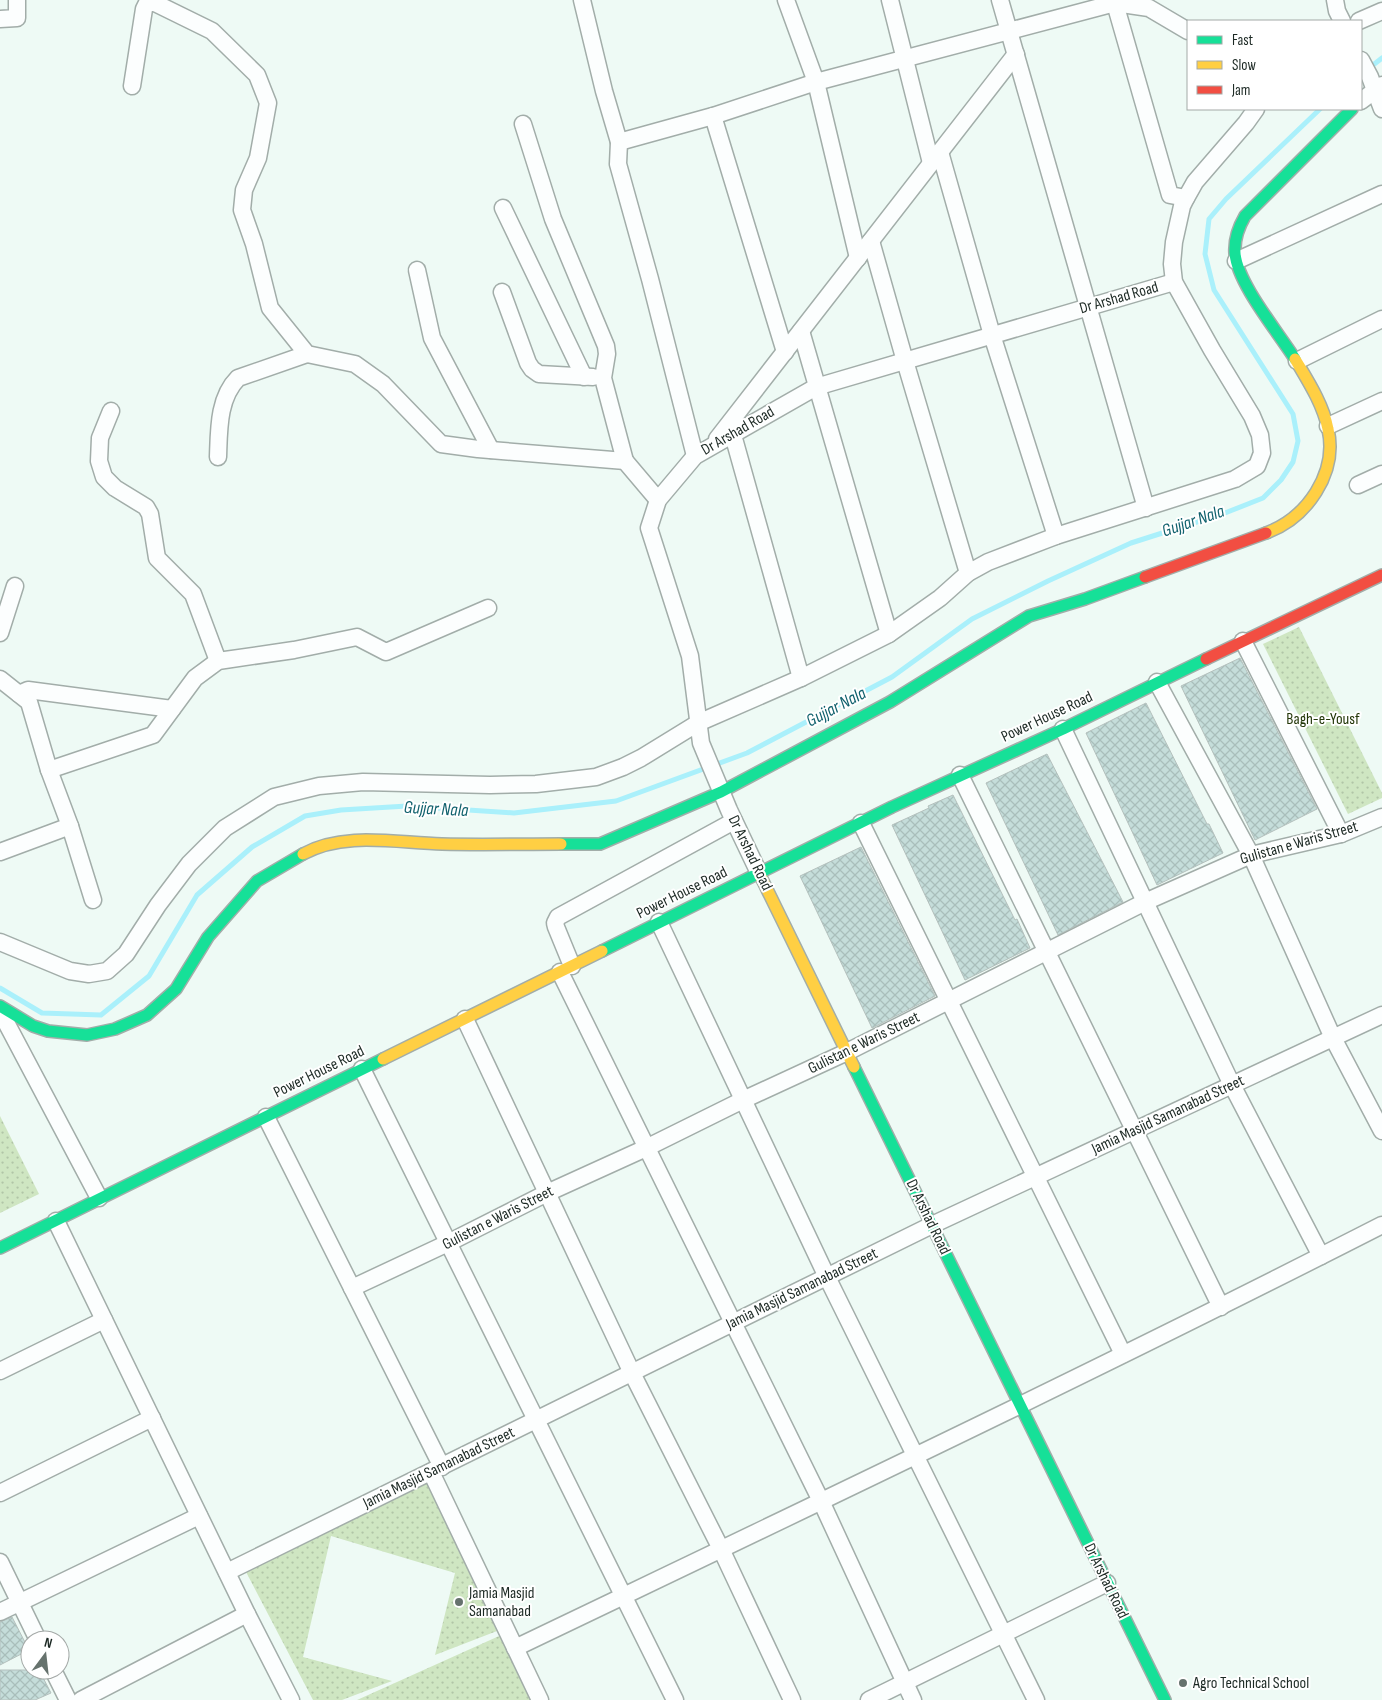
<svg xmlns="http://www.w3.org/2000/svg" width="1382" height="1700" viewBox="0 0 1382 1700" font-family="'Sofia Sans Condensed',sans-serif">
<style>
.grass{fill:url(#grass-dots)}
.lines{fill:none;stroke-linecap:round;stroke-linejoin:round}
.stream{stroke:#aaf0fb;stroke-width:5}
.building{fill:url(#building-cross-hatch);stroke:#b4c0bd}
.street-casing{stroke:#a2ada9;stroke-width:19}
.fast-casing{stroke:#a2ada9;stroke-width:14}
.slow-casing{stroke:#a2ada9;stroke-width:14}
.jam-casing{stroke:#a2ada9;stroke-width:14}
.street{stroke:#fcfefe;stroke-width:16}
.fast{stroke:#16e098;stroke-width:11}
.slow{stroke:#ffcf43;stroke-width:11}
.jam{stroke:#f24e42;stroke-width:11}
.poi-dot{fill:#66726d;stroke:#fff;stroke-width:2}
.labels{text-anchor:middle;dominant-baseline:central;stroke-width:4;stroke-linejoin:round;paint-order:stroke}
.street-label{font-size:16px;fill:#1c2924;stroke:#fff}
.park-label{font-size:16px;fill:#223608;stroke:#fff}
.poi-label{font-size:16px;fill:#1c2924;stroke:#fff;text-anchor:start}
.water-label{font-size:18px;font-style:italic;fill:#10616d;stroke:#fff}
</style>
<defs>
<pattern id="grass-dots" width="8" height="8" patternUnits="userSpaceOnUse" patternTransform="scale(1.25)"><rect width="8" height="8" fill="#cfe6c2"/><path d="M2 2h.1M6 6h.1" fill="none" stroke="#b1c5a7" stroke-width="1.8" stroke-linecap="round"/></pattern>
<pattern id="building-cross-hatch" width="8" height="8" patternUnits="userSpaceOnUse" patternTransform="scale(1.25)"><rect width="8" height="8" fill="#c5ddda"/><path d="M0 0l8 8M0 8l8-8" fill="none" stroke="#a9bebb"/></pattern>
</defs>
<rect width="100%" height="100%" fill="#eefaf5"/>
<g class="grass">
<path d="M 1299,627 L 1382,793 L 1382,798 L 1348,814 L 1263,644 Z"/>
<path d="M 0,1116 L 39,1194 L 0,1213 Z"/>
<path d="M 428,1478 L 497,1631 L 435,1655 L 455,1573 L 331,1536 L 303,1657 L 392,1681 L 342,1700 L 313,1700 L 245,1570 L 334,1529 L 335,1524 Z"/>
<path d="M 508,1632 L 539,1700 L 357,1700 Z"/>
</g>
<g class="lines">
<g class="stream">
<path d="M 1368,69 L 1382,58"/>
<path d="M 0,988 L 42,1013 L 101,1015 L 149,976 L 197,895 L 252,847 L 305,816 L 341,810 L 407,806 L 514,813 L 616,801 L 747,753 L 892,677 L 972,619 L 1048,581 L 1131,543 L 1225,513 L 1263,498 L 1281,480 L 1293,462 L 1298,441 L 1293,414 L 1214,290 L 1205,254 L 1209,219 L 1226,199 L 1320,109"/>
</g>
</g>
<g class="building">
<path d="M 1240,658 L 1317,809 L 1255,840 L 1181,686 Z"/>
<path d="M 1146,703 L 1207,824 L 1209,824 L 1223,853 L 1157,885 L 1086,733 Z"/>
<path d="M 1047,754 L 1123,902 L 1058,935 L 986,783 Z"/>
<path d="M 953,795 L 1015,920 L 1017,919 L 1030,948 L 965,980 L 892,825 L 929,808 L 928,806 Z"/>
<path d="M 861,847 L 935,996 L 872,1028 L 800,876 Z"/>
<path d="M 12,1617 L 29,1650 L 0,1665 L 0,1622 Z"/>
<path d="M 0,1670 L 39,1670 L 51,1693 L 35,1700 L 0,1700 Z"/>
</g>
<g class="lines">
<defs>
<g id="street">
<path d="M 582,0 L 604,91 L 619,142 L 618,164 L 650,279 L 695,456"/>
<path d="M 786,0 L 816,82 L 858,258"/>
<path d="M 890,0 L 931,163"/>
<path d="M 1000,0 L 1146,508"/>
<path d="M 1114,0 L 1170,195 L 1186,198"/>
<path d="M 1335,0 L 1337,11 L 1342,21"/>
<path d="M 0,19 L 17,18 L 17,0"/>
<path d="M 1359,21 L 1382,11"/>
<path d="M 1361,60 L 1370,77 L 1382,109"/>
<path d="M 132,86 L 144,9 L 147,3 L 155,3 L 212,31 L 257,75 L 268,103 L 258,158 L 244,190 L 242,210 L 254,244 L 270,308 L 307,354 L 355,364 L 383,384 L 441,444 L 478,449 L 625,461 L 658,500"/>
<path d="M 1361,101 L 1382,85"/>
<path d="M 713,116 L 785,352"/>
<path d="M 523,124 L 553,219 L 606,346 L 607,354 L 603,378 L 625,461"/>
<path d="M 619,142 L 713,116 L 816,82 L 1115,3 L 1149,8 L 1188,31"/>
<path d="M 940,152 L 992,335 L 1056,536"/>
<path d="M 503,208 L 584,377"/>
<path d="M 871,241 L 905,361 L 968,573"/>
<path d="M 1236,261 L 1382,194"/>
<path d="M 417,270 L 432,338 L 491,450"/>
<path d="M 502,292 L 528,363 L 532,369 L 539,374 L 593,377"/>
<path d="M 801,331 L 889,634"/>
<path d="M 1297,361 L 1382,319"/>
<path d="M 111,411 L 100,438 L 99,461 L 104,477 L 115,488 L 146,507 L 150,514 L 157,558 L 193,594 L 218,661"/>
<path d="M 1328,426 L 1382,401"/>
<path d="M 733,435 L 801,678"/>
<path d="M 717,439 L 1016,54"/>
<path d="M 218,457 C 219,430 218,398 238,378 L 307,354"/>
<path d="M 1358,485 L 1382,474"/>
<path d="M 0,633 L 15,586"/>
<path d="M 1243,641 L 1341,834"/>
<path d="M 0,679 L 29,702 L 49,770 L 70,826 L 93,900"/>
<path d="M 1157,682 L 1251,855 L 1333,1038 L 1382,1131"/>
<path d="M 19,694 L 28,690 L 172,709"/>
<path d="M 1063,729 L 1232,1085 L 1321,1256"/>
<path d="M 49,770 L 153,735 L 195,678 L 218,661 L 294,650 L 357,637 L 386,652 L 488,608"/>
<path d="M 960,775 L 1221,1307"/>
<path d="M 861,823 L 1123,1354"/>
<path d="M 0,852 L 70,826"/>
<path d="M 759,873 L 729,810 L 701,743 L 690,656 L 649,528 L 658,500 L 695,456 L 816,387 L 1174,282"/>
<path d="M 659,922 L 827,1277 L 1036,1700"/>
<path d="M 0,942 L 70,971 L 89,974 L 107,971 L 126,954 L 158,905 L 189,864 L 225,828 L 274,797 L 319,786 L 363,782 L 490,785 L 536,784 L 596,777 L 623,767 L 641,758 L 698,723 L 801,678 L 889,634 L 940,598 L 968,573 L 988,562 L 1056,536 L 1235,479 L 1257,466 L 1262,453 L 1260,435 L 1252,416 L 1212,350 L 1174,282 L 1172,264 L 1174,242 L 1182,206 L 1186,198 L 1195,182 L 1246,123 L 1256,109"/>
<path d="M 572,966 L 556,927 L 555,923 L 558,917 L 734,821"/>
<path d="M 560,972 L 821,1501 L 913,1700"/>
<path d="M 0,1011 L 99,1198"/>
<path d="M 465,1019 L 632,1373 L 721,1549 L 792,1700"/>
<path d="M 362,1069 L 675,1700"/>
<path d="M 266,1117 L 442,1467"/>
<path d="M 56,1221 L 247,1614 L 291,1700"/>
<path d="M 352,1288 L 448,1243 L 547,1193 L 646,1148 L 743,1100 L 847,1052 L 1145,902 L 1251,855 L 1341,834 L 1382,817"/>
<path d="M 0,1371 L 104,1320"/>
<path d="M 431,1472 L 540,1700"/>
<path d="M 0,1493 L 152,1418"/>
<path d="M 0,1562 L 38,1640"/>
<path d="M 227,1572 L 932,1225 L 1382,1015"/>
<path d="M 0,1612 L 199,1516"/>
<path d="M 515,1648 C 805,1509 1096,1371 1382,1225"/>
<path d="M 53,1670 L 68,1700"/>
<path d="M 81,1700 L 247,1614"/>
<path d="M 869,1700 L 1107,1583"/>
</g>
<g id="fast">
<path d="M 1295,359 C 1278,332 1237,283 1235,253 C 1234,239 1238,228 1245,216 L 1352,109"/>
<path d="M 561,844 L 600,844 L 721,792 L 890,702 L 1029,616 L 1085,599 L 1145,577"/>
<path d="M 602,951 L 892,807 L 1063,729 L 1206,659"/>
<path d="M 0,1006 L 33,1026 L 48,1031 L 87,1035 L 115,1029 L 147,1015 L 176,989 L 208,937 L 257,881 L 303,854"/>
<path d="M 854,1067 L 1165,1700"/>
<path d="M 0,1248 L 383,1059"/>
</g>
<g id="slow">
<path d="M 1266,533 C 1307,518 1338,473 1328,429 C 1323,404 1308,381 1295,359"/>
<path d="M 303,854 C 344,831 397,843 442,844 C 481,845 521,844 561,844"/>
<path d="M 759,873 L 854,1067"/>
<path d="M 383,1059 L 602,951"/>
</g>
<g id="jam">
<path d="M 1145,577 L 1266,533"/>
<path d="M 1206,659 L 1382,575"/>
</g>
</defs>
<use href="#street" class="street-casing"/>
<use href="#fast" class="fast-casing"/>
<use href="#slow" class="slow-casing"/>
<use href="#jam" class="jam-casing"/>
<use href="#street" class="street"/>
<use href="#fast" class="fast"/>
<use href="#slow" class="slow"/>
<use href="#jam" class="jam"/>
</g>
<g class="poi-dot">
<circle cx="459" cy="1602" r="5"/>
<circle cx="1183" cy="1683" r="5"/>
</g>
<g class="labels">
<g class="street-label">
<text transform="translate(1119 298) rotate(-16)">Dr Arshad Road</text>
<text transform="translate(738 431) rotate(-30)">Dr Arshad Road</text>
<text transform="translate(1047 717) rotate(-25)">Power House Road</text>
<text transform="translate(1299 843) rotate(-16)">Gulistan e Waris Street</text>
<text transform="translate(750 853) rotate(64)">Dr Arshad Road</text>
<text transform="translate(682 893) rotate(-26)">Power House Road</text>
<text transform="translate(864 1043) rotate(-26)">Gulistan e Waris Street</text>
<text transform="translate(319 1072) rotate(-26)">Power House Road</text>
<text transform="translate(1168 1115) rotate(-25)">Jamia Masjid Samanabad Street</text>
<text transform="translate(928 1217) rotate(64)">Dr Arshad Road</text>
<text transform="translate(498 1218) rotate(-27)">Gulistan e Waris Street</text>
<text transform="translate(802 1289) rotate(-26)">Jamia Masjid Samanabad Street</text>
<text transform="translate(439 1468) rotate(-26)">Jamia Masjid Samanabad Street</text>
<text transform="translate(1106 1581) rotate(64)">Dr Arshad Road</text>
</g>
<g class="park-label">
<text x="1323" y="719">Bagh-e-Yousf</text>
</g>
<g class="poi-label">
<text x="469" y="1593">Jamia Masjid<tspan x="469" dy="18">Samanabad</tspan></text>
<text x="1193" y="1683">Agro Technical School</text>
</g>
<g class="water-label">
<text transform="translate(1193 521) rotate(-19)">Gujjar Nala</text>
<text transform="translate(836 707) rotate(-28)">Gujjar Nala</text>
<text transform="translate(436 809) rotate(3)">Gujjar Nala</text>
</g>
</g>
<rect x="1187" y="20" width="175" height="90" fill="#ffffff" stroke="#a4a9a7"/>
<rect x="1197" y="36" width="25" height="8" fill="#16e098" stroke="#a4a9a7"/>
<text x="1232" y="45" font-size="15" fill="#1c2924">Fast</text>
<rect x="1197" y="61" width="25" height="8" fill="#ffcf43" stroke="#a4a9a7"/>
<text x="1232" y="70" font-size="15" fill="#1c2924">Slow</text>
<rect x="1197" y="86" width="25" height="8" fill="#f24e42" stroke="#a4a9a7"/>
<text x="1232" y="95" font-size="15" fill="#1c2924">Jam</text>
<g transform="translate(45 1655) rotate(15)"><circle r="24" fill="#ffffff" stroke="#a4a9a7"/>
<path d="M0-4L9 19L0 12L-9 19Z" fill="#66726d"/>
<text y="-8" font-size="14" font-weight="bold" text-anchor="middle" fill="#1c2924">N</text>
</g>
</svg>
